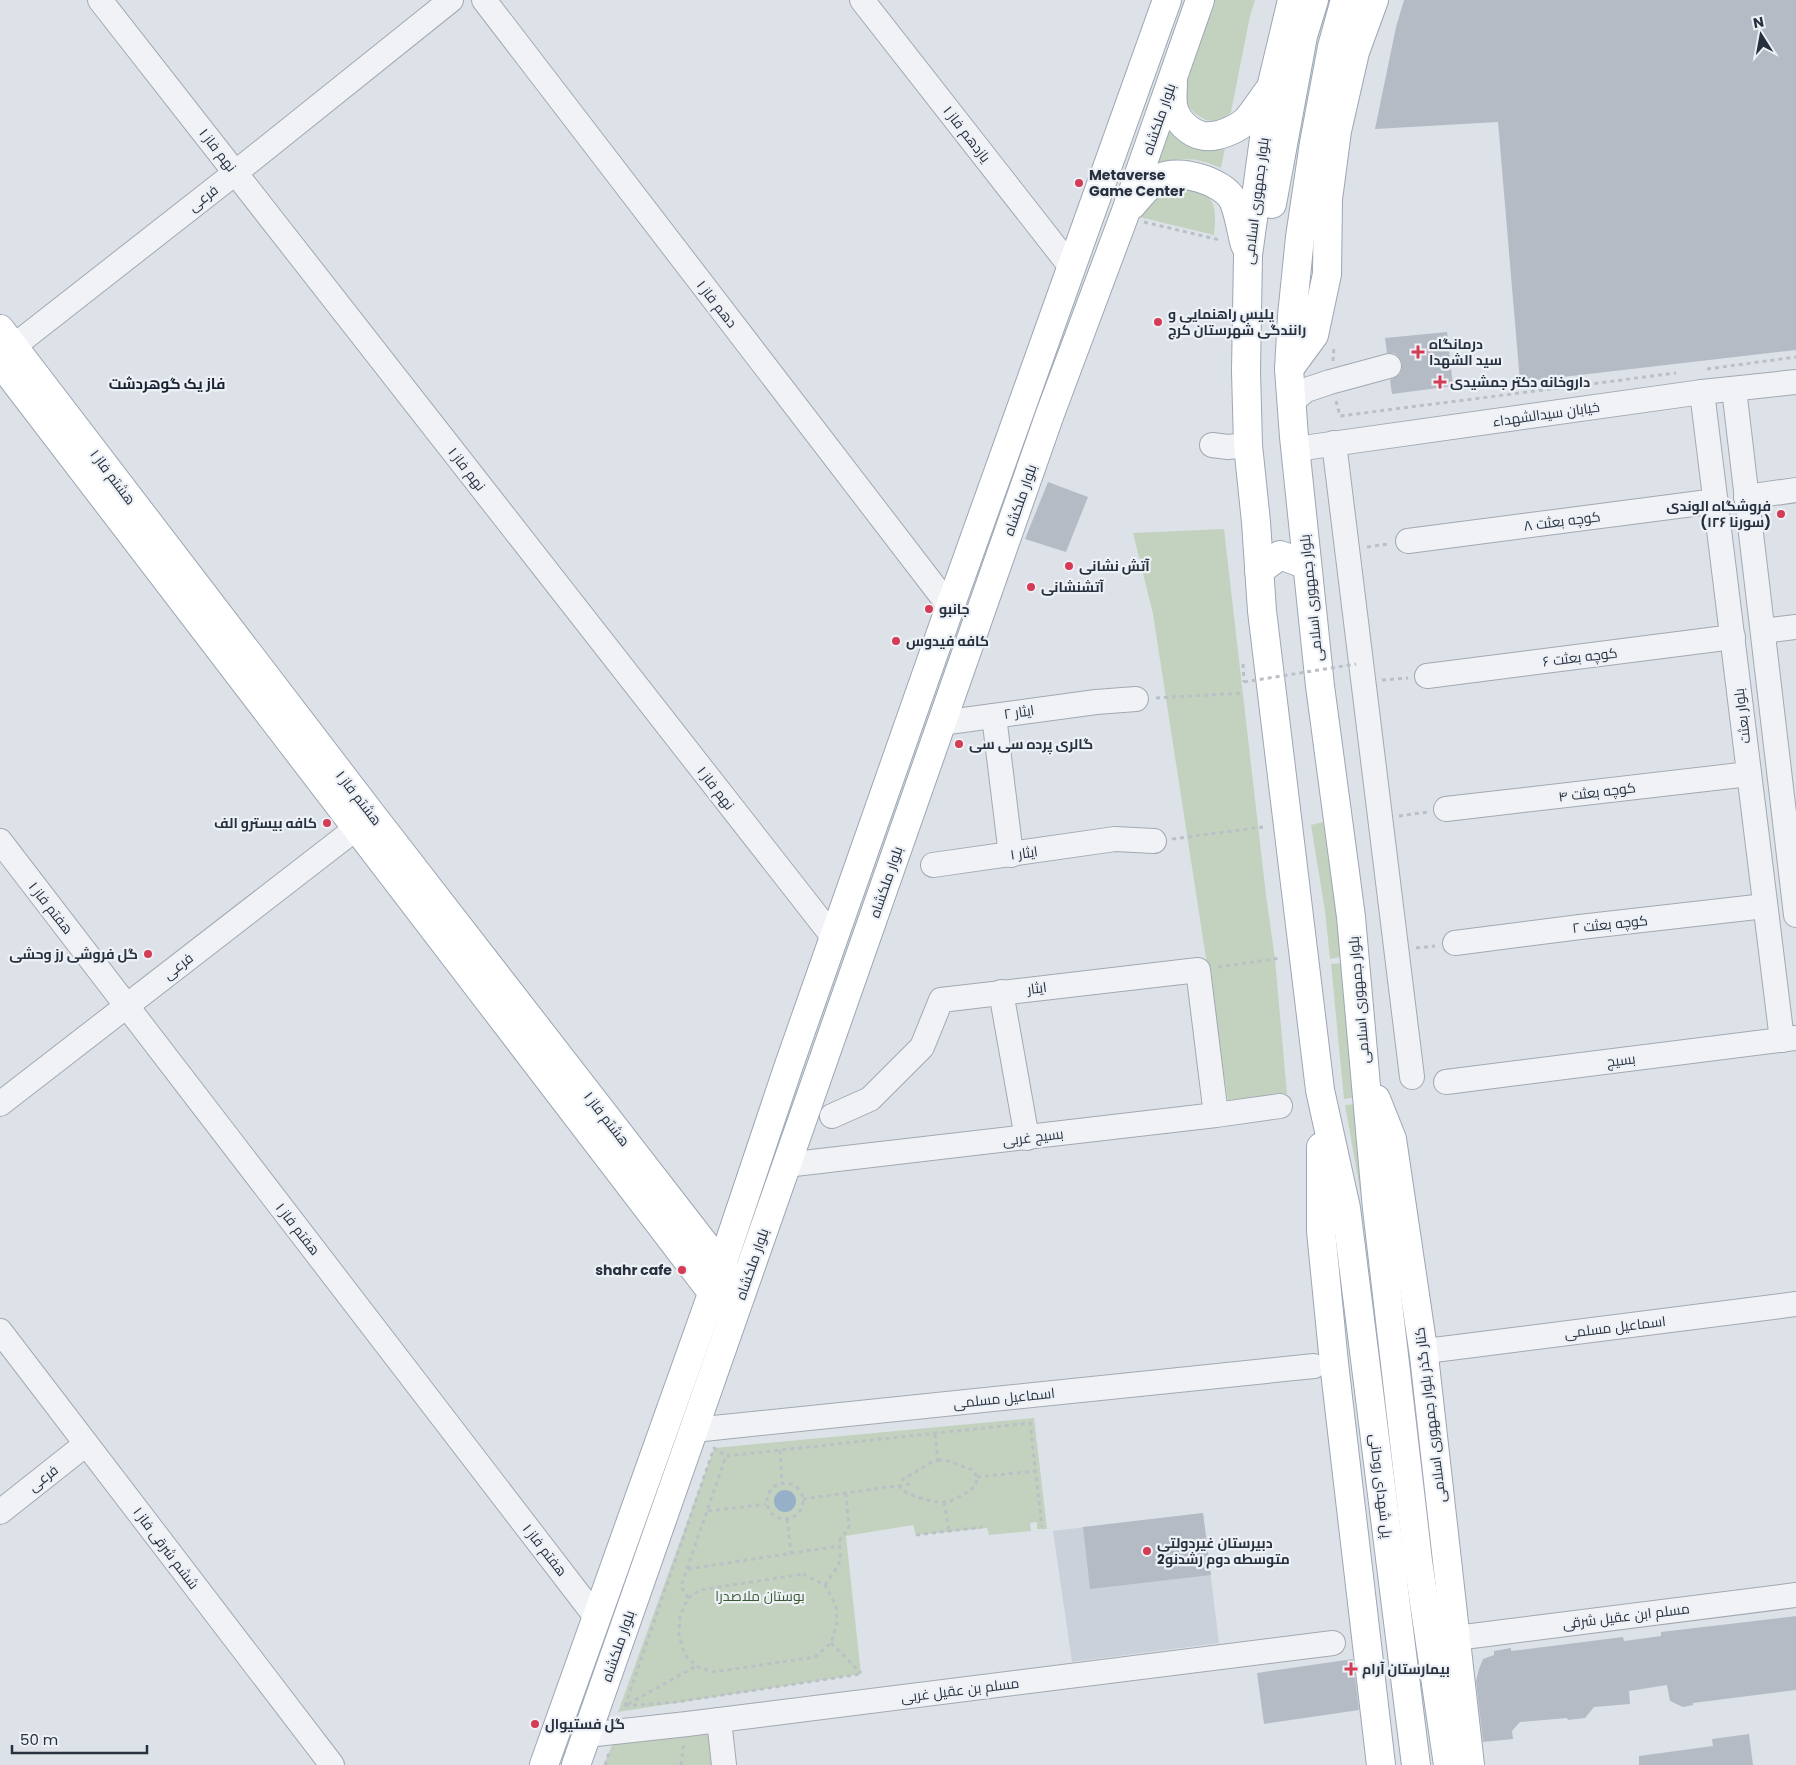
<svg xmlns="http://www.w3.org/2000/svg" width="1796" height="1765" viewBox="0 0 1796 1765" font-family="Poppins,Cairo,sans-serif">
<style>
.built{fill:#cbd1da}
.green{fill:#c3d2be}
.water{fill:#97b0ca}
.building{fill:#b5bbc5}
.lines{fill:none;stroke-linecap:round;stroke-linejoin:round}
.minor-casing{stroke:#a2a9b2;stroke-width:26}
.major-casing{stroke:#9ca6b4;stroke-width:30}
.path{stroke:#bbc0c6;stroke-width:3;stroke-dasharray:4 4;stroke-linecap:butt}
.minor{stroke:#f0f2f6;stroke-width:24}
.major{stroke:#fff;stroke-width:28}
.path-bridge{stroke:#bbc0c6;stroke-width:3;stroke-dasharray:4 4;stroke-linecap:butt}
.poi-dot{fill:#d33c54;stroke:#edf1f6;stroke-width:2}
.labels{text-anchor:middle;dominant-baseline:central;stroke-width:4.5;stroke-linejoin:round;paint-order:stroke}
.street-label{font-size:14px;fill:#26303f;stroke:#edf1f6}
.poi-label{font-size:14px;font-weight:bold;fill:#26303f;stroke:#edf1f6;text-anchor:start}
.park-label{font-size:14px;fill:#3b5b33;stroke:#edf1f6}
.neighbourhood-label{font-size:15px;font-weight:bold;fill:#192130;stroke:#edf1f6}
</style>
<rect width="100%" height="100%" fill="#dde2e8"/>
<path class="built" d="M 1203,1513 L 1219,1643 L 1072,1662 L 1053,1531 Z"/>
<g class="green">
<path d="M 1215,0 L 1255,0 L 1250,16 L 1231,112 C 1225,119 1213,124 1204,119 C 1197,115 1191,111 1187,104 C 1180,87 1208,20 1215,0 Z"/>
<path d="M 1170,128 L 1226,142 L 1221,168 C 1197,158 1182,156 1157,164 Z"/>
<path d="M 1175,186 C 1211,191 1218,198 1214,235 L 1139,217 L 1145,201 Z"/>
<path d="M 1224,529 L 1266,895 L 1275,959 L 1287,1094 L 1228,1101 L 1153,614 L 1133,533 Z"/>
<path d="M 1323,822 L 1336,909 L 1341,957 L 1330,959 L 1325,911 L 1311,825 Z"/>
<path d="M 1342,963 L 1356,1097 L 1344,1099 L 1331,964 Z"/>
<path d="M 1357,1104 L 1367,1206 L 1363,1207 L 1345,1105 Z"/>
<path d="M 1034,1418 L 1047,1529 L 1037,1529 L 1037,1522 L 1030,1523 L 1031,1531 L 989,1535 L 987,1528 L 916,1535 L 913,1525 L 846,1536 L 861,1674 L 618,1712 L 714,1448 Z"/>
<path d="M 715,1731 L 719,1765 L 604,1765 L 612,1745 Z"/>
</g>
<circle class="water" cx="785" cy="1501" r="11"/>
<g class="building">
<path d="M 1404,0 L 1796,0 L 1796,350 L 1520,382 L 1498,122 L 1375,129 L 1396,27 Z"/>
<path d="M 1447,332 L 1453,386 L 1392,394 L 1390,380 L 1399,375 L 1402,369 L 1402,363 L 1398,356 L 1393,353 L 1387,353 L 1385,338 Z"/>
<path d="M 1048,482 L 1088,497 L 1066,552 L 1025,539 Z"/>
<path d="M 1203,1513 L 1211,1575 L 1090,1589 L 1083,1527 Z"/>
<path d="M 1796,1616 L 1796,1690 L 1693,1703 L 1693,1705 L 1683,1707 L 1670,1701 L 1667,1685 L 1629,1691 L 1630,1704 L 1594,1707 L 1585,1718 L 1568,1720 L 1567,1718 L 1520,1722 L 1512,1731 L 1513,1739 L 1483,1742 L 1476,1681 L 1479,1669 L 1483,1659 L 1494,1655 L 1494,1651 L 1511,1648 L 1511,1651 L 1623,1637 L 1624,1641 L 1661,1636 L 1661,1632 Z"/>
<path d="M 1353,1659 L 1359,1710 L 1264,1724 L 1257,1673 Z"/>
<path d="M 1749,1734 L 1753,1765 L 1639,1765 L 1639,1756 L 1713,1746 L 1712,1739 Z"/>
</g>
<g class="lines">
<defs>
<g id="minor">
<path d="M 100,0 L 834,938"/>
<path d="M 484,0 L 950,607"/>
<path d="M 862,0 L 1071,267"/>
<path d="M 0,357 L 235,173 L 451,0"/>
<path d="M 1734,389 L 1796,915"/>
<path d="M 1702,392 L 1782,1040"/>
<path d="M 1292,402 L 1306,390 L 1330,382 L 1389,366"/>
<path d="M 1334,443 L 1412,1077"/>
<path d="M 1212,445 L 1228,447 L 1248,445"/>
<path d="M 1296,449 L 1702,392 L 1796,382"/>
<path d="M 1746,497 L 1796,490"/>
<path d="M 1408,541 L 1716,501"/>
<path d="M 1763,631 L 1796,627"/>
<path d="M 1427,676 L 1733,637"/>
<path d="M 994,716 L 1011,855"/>
<path d="M 941,723 L 1096,702 L 1136,699"/>
<path d="M 1446,809 L 1749,774"/>
<path d="M 0,841 L 596,1617"/>
<path d="M 933,865 L 1115,839 L 1154,841"/>
<path d="M 1455,943 L 1580,927 L 1765,906"/>
<path d="M 1001,992 L 1027,1138"/>
<path d="M 1446,1082 L 1796,1038"/>
<path d="M 0,1104 L 372,816"/>
<path d="M 832,1116 L 870,1099 L 922,1047 L 941,1000 L 1198,970 L 1216,1115"/>
<path d="M 786,1165 L 1216,1115 L 1280,1106"/>
<path d="M 0,1331 L 332,1765"/>
<path d="M 1434,1350 L 1796,1304"/>
<path d="M 694,1430 L 1314,1366"/>
<path d="M 0,1512 L 86,1444"/>
<path d="M 1456,1638 L 1796,1595"/>
<path d="M 719,1720 L 724,1765"/>
<path d="M 587,1735 L 687,1724 L 1333,1643"/>
</g>
<g id="major">
<path d="M 1292,0 L 1271,88 L 1248,255 L 1246,371 L 1248,445 L 1256,522 L 1262,611 L 1320,1090 L 1346,1208 L 1416,1765"/>
<path d="M 1345,0 L 1332,47 L 1314,143 L 1300,237 L 1292,316 L 1289,369 L 1294,437 L 1320,686 L 1351,917 L 1377,1209 L 1418,1561 L 1448,1765"/>
<path d="M 1173,82 C 1173,89 1172,98 1173,105 C 1175,120 1190,134 1204,136 C 1217,138 1238,129 1247,120 C 1255,111 1262,99 1270,89"/>
<path d="M 1272,204 L 1303,36 L 1314,0"/>
<path d="M 1132,205 C 1140,196 1149,183 1160,178 C 1179,168 1223,181 1233,200 C 1239,213 1241,231 1245,245"/>
<path d="M 0,329 L 372,815 L 730,1277"/>
<path d="M 0,362 L 721,1304"/>
<path d="M 1289,369 L 1314,335 L 1327,274 L 1328,199 L 1337,131 L 1355,52 L 1374,0"/>
<path d="M 1259,571 L 1280,555 L 1307,565"/>
<path d="M 1376,1099 L 1392,1139 L 1424,1356 L 1470,1765"/>
<path d="M 1321,1147 L 1321,1231 L 1334,1363 L 1381,1765"/>
<path d="M 544,1765 L 712,1294 L 789,1065 L 950,607 L 1167,0"/>
<path d="M 576,1765 L 1050,414 L 1126,211 L 1200,0"/>
</g>
</defs>
<use href="#minor" class="minor-casing"/>
<use href="#major" class="major-casing"/>
<g class="path">
<path d="M 1144,222 L 1220,240"/>
<path d="M 1333,361 L 1334,347"/>
<path d="M 1707,369 L 1796,357"/>
<path d="M 1336,401 L 1340,416 L 1676,373"/>
<path d="M 1367,547 L 1388,544"/>
<path d="M 1243,664 L 1244,682"/>
<path d="M 1382,680 L 1408,678"/>
<path d="M 1156,698 L 1243,693"/>
<path d="M 1399,816 L 1428,812"/>
<path d="M 1172,839 L 1263,827"/>
<path d="M 1416,948 L 1435,946"/>
<path d="M 1218,967 L 1281,958"/>
<path d="M 935,1434 L 938,1460"/>
<path d="M 780,1450 L 782,1483"/>
<path d="M 938,1460 L 945,1460 L 973,1470 L 977,1477 L 976,1486 C 953,1501 949,1507 921,1498 C 912,1495 906,1494 900,1487 L 902,1480 L 930,1463 Z"/>
<path d="M 977,1477 L 1035,1471"/>
<circle cx="785" cy="1501" r="18"/>
<path d="M 803,1499 L 910,1484"/>
<path d="M 944,1502 L 949,1531"/>
<path d="M 708,1511 L 766,1504"/>
<path d="M 787,1519 L 791,1553"/>
<path d="M 916,1535 L 982,1527"/>
<path d="M 688,1569 L 839,1546"/>
<path d="M 803,1574 L 825,1585 L 836,1605 L 837,1623 L 831,1643 L 815,1657 L 713,1672 L 696,1666 L 685,1655 L 679,1635 L 680,1616 L 688,1598 L 700,1590 Z"/>
<path d="M 825,1585 C 830,1577 839,1567 840,1559 C 842,1544 833,1542 849,1530 L 846,1493"/>
<path d="M 688,1598 L 681,1586 L 726,1456 L 1030,1423 L 1042,1527"/>
<path d="M 831,1643 L 861,1673"/>
<path d="M 628,1704 L 696,1666"/>
<path d="M 625,1706 L 714,1448 L 726,1456"/>
<path d="M 625,1706 L 676,1702 L 861,1674"/>
<path d="M 605,1765 L 609,1753"/>
<path d="M 681,1765 L 684,1743"/>
</g>
<use href="#minor" class="minor"/>
<use href="#major" class="major"/>
<path class="path-bridge" d="M 1244,682 L 1356,664"/>
</g>
<g class="poi-dot">
<circle cx="1079" cy="183" r="5"/>
<circle cx="1158" cy="322" r="5"/>
<path d="M1415.5 344.5h5v5h5v5h-5v5h-5v-5h-5v-5h5z"/>
<path d="M1437.5 374.5h5v5h5v5h-5v5h-5v-5h-5v-5h5z"/>
<circle cx="1781" cy="514" r="5"/>
<circle cx="1069" cy="566" r="5"/>
<circle cx="1031" cy="587" r="5"/>
<circle cx="929" cy="609" r="5"/>
<circle cx="896" cy="641" r="5"/>
<circle cx="959" cy="744" r="5"/>
<circle cx="327" cy="823" r="5"/>
<circle cx="148" cy="954" r="5"/>
<circle cx="682" cy="1270" r="5"/>
<circle cx="1147" cy="1551" r="5"/>
<path d="M1348.5 1661.5h5v5h5v5h-5v5h-5v-5h-5v-5h5z"/>
<circle cx="535" cy="1724" r="5"/>
</g>
<g class="labels">
<g class="street-label">
<text transform="translate(1159 119) rotate(-71)">بلوار ملکشاه</text>
<text transform="translate(967 134) rotate(52)">یازدهم فاز ۱</text>
<text transform="translate(218 150) rotate(52)">نهم فاز ۱</text>
<text transform="translate(203 198) rotate(-38)">فرعی</text>
<text transform="translate(1256 201) rotate(-83)">بلوار جمهوری اسلامی</text>
<text transform="translate(717 304) rotate(52)">دهم فاز ۱</text>
<text transform="translate(1546 414) rotate(-8)">خیابان سیدالشهداء</text>
<text transform="translate(467 469) rotate(52)">نهم فاز ۱</text>
<text transform="translate(113 477) rotate(53)">هشتم فاز ۱</text>
<text transform="translate(1020 500) rotate(-71)">بلوار ملکشاه</text>
<text transform="translate(1562 521) rotate(-7)">کوچه بعثت ۸</text>
<text transform="translate(1311 598) rotate(-96)">بلوار جمهوری اسلامی</text>
<text transform="translate(1580 657) rotate(-7)">کوچه بعثت ۶</text>
<text transform="translate(1019 712) rotate(-8)">ایثار ۲</text>
<text transform="translate(1742 716) rotate(-97)">بلوار بعثت</text>
<text transform="translate(716 788) rotate(52)">نهم فاز ۱</text>
<text transform="translate(1597 792) rotate(-7)">کوچه بعثت ۴</text>
<text transform="translate(359 798) rotate(52)">هشتم فاز ۱</text>
<text transform="translate(1024 853) rotate(-8)">ایثار ۱</text>
<text transform="translate(886 882) rotate(-71)">بلوار ملکشاه</text>
<text transform="translate(51 908) rotate(52)">هفتم فاز ۱</text>
<text transform="translate(1610 924) rotate(-6)">کوچه بعثت ۲</text>
<text transform="translate(178 966) rotate(-38)">فرعی</text>
<text transform="translate(1037 988) rotate(-7)">ایثار</text>
<text transform="translate(1359 1000) rotate(-95)">بلوار جمهوری اسلامی</text>
<text transform="translate(1621 1060) rotate(-7)">بسیج</text>
<text transform="translate(607 1119) rotate(52)">هشتم فاز ۱</text>
<text transform="translate(1033 1137) rotate(-7)">بسیج غربی</text>
<text transform="translate(298 1229) rotate(52)">هفتم فاز ۱</text>
<text transform="translate(752 1264) rotate(-71)">بلوار ملکشاه</text>
<text transform="translate(1615 1327) rotate(-7)">اسماعیل مسلمی</text>
<text transform="translate(1004 1398) rotate(-6)">اسماعیل مسلمی</text>
<text transform="translate(1430 1415) rotate(-97)">کنار گذر بلوار جمهوری اسلامی</text>
<text transform="translate(43 1478) rotate(-38)">فرعی</text>
<text transform="translate(1381 1486) rotate(83)">پل شهدای روحانی</text>
<text transform="translate(166 1548) rotate(53)">ششم شرقی فاز ۱</text>
<text transform="translate(545 1550) rotate(52)">هفتم فاز ۱</text>
<text transform="translate(1626 1616) rotate(-7)">مسلم ابن عقیل شرقی</text>
<text transform="translate(618 1646) rotate(-71)">بلوار ملکشاه</text>
<text transform="translate(960 1690) rotate(-7)">مسلم بن عقیل غربی</text>
</g>
<g class="poi-label">
<text x="1089" y="175">Metaverse<tspan x="1089" dy="16">Game Center</tspan></text>
<text x="1168" y="314">پلیس راهنمایی و<tspan x="1168" dy="16">رانندگی شهرستان کرج</tspan></text>
<text x="1429" y="344">درمانگاه<tspan x="1429" dy="16">سید الشهدا</tspan></text>
<text x="1450" y="382">داروخانه دکتر جمشیدی</text>
<text x="1771" y="506" text-anchor="end">فروشگاه الوندی<tspan x="1771" dy="16">(سورنا ۱۲۶)</tspan></text>
<text x="1079" y="566">آتش نشانی</text>
<text x="1041" y="587">آتشنشانی</text>
<text x="939" y="609">جانبو</text>
<text x="906" y="641">كافه فيدوس</text>
<text x="969" y="744">گالری پرده سی سی</text>
<text x="317" y="823" text-anchor="end">کافه بیسترو الف</text>
<text x="138" y="954" text-anchor="end">گل فروشی رز وحشی</text>
<text x="672" y="1270" text-anchor="end">shahr cafe</text>
<text x="1157" y="1543">دبیرستان غیردولتی<tspan x="1157" dy="16">متوسطه دوم رشدنو2</tspan></text>
<text x="1362" y="1669">بیمارستان آرام</text>
<text x="545" y="1724">گل فستیوال</text>
</g>
<g class="park-label">
<text x="760" y="1596">بوستان ملاصدرا</text>
</g>
<g class="neighbourhood-label">
<text x="167" y="383">فاز یک گوهردشت</text>
</g>
</g>
<g transform="translate(1761 35) rotate(349)" stroke="#edf1f6" stroke-width="4" paint-order="stroke">
<path d="M0-4L9 19L0 12L-9 19Z" fill="#26303f"/>
<text y="-8" font-size="14" font-weight="bold" text-anchor="middle" fill="#26303f">N</text>
</g>
<path d="M12 1745v8h135v-8" fill="none" stroke="#26303f" stroke-width="2.5"/>
<text x="20" y="1745" font-size="15" fill="#26303f" stroke="#edf1f6" stroke-width="4" paint-order="stroke">50 m</text>
</svg>
